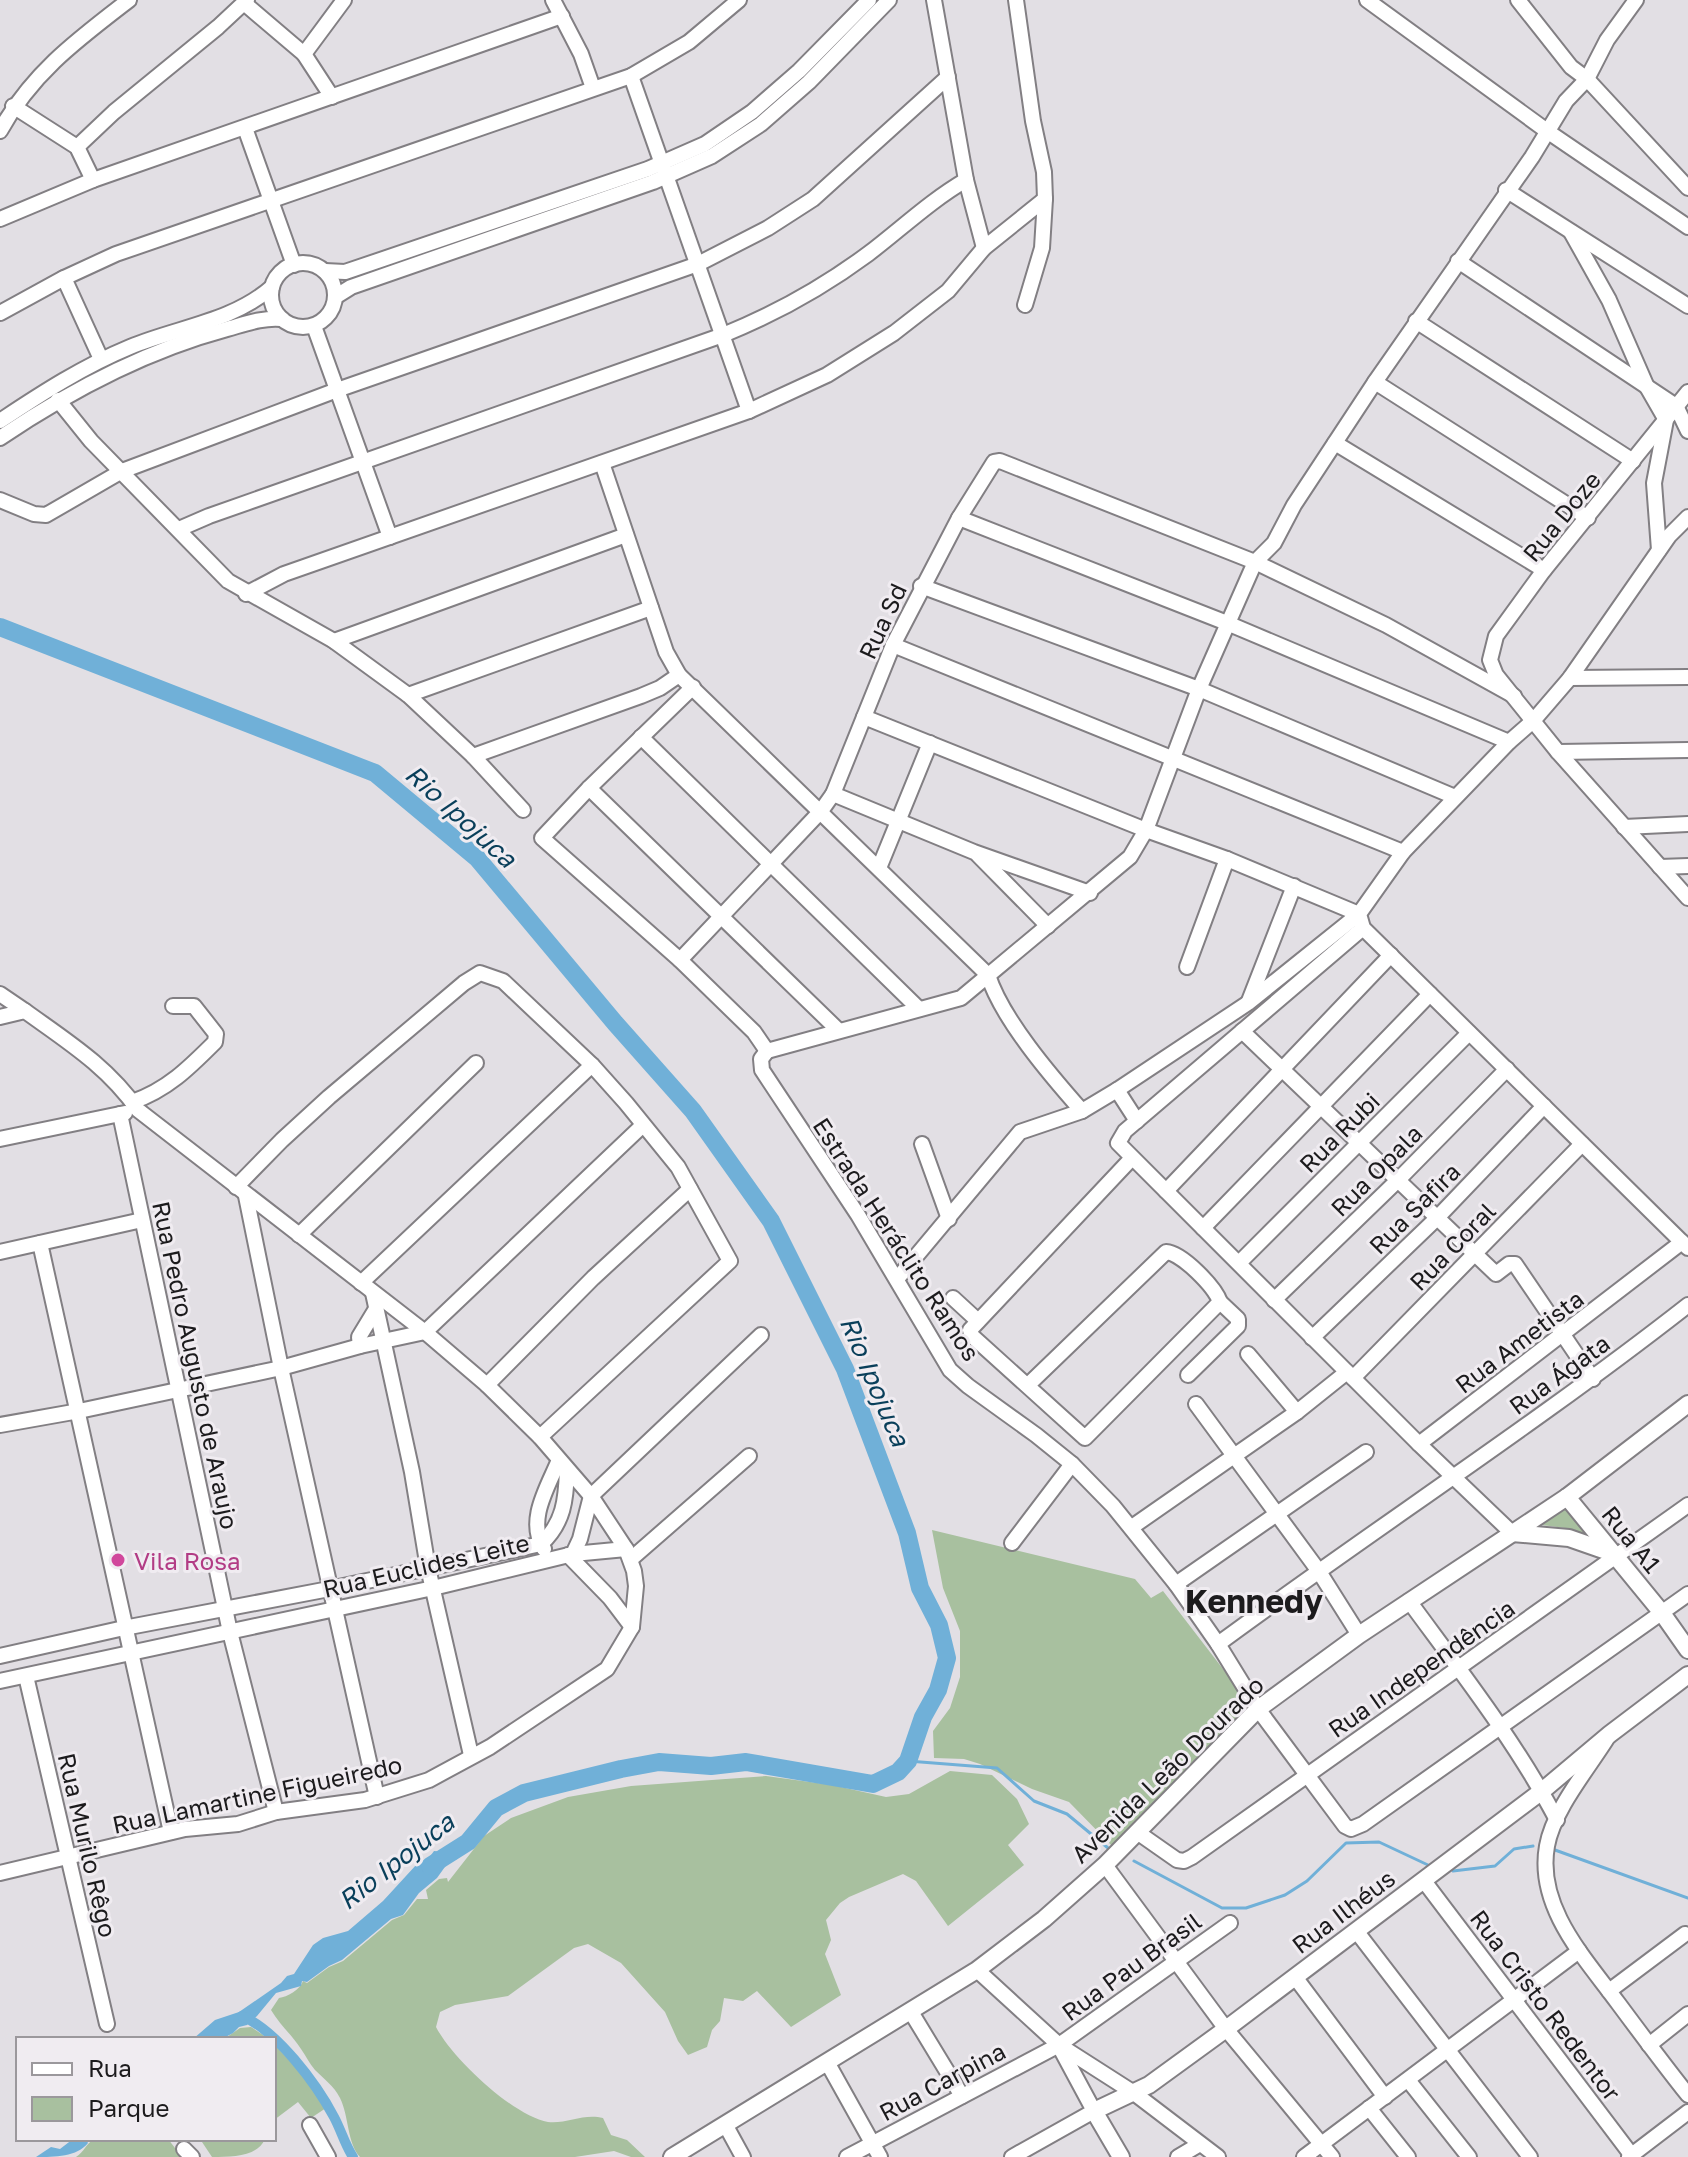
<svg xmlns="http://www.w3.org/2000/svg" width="1688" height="2157" viewBox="0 0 1688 2157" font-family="'Golos Text',sans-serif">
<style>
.green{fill:#a8c09f}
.water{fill:#70b0d8}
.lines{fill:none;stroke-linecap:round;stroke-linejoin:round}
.stream{stroke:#70b0d8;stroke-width:3}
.canal{stroke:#70b0d8;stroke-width:10}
.river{stroke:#70b0d8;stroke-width:18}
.minor-casing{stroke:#827f83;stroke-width:18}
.major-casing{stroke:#827f83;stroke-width:20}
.minor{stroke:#fff;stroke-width:14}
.major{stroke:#fff;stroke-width:16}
.hotel-dot{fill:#d1479c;stroke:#f0ecf1;stroke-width:3}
.labels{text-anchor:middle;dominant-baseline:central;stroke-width:6;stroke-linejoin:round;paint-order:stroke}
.street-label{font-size:24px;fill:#1c1b1d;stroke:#f0ecf1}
.hotel-label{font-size:24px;fill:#b23c85;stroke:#f0ecf1;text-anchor:start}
.water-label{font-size:26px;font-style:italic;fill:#093f5a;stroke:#f0ecf1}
.district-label{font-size:32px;font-weight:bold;fill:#1c1b1d;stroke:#f0ecf1}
</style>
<rect width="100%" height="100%" fill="#e2dfe4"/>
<g class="green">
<path d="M 1566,1505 L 1587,1534 L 1565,1528 L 1534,1524 Z"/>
<path d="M 932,1530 L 1135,1579 L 1151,1598 L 1163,1591 L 1253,1708 L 1113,1847 L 1069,1802 L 1032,1789 L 980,1764 L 964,1759 L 934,1758 L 933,1731 L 950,1708 L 960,1677 L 960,1631 L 943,1588 Z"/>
<path d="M 950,1771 L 992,1775 L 1017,1799 L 1029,1824 L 1008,1845 L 1024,1865 L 948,1926 L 916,1881 L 903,1874 L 849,1897 L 840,1903 L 826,1920 L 831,1940 L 825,1954 L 841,1995 L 791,2027 L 757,1991 L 743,2001 L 724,1998 L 720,2021 L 712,2030 L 707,2047 L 688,2055 L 678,2041 L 665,2012 L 621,1963 L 588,1944 L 574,1948 L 508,1996 L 455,2005 L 440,2012 L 436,2027 C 452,2058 513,2116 548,2122 C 567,2124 584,2113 603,2118 L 611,2135 L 627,2140 L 645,2157 L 631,2157 L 614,2151 L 575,2157 L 360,2157 C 347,2143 349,2116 340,2098 C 334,2086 324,2079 315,2070 C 309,2063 306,2056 301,2049 C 292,2035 280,2025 271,2010 L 279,1998 C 287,1997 300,1990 303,1981 L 307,1983 L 329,1967 L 343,1961 L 392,1920 L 404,1915 L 417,1899 L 428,1899 L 426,1890 L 439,1879 L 447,1878 L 448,1882 L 484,1836 L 511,1818 L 568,1797 L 631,1786 L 766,1776 L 832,1785 L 886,1797 L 909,1794 Z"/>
<path d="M 251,2027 L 269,2039 L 224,2039 L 240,2028 Z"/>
<path d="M 274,2044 L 310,2082 L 326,2108 L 311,2118 L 298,2102 L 274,2120 Z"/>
<path d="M 94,2139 L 168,2139 L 182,2157 L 76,2157 C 84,2152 86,2144 94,2139 Z"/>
<path d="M 200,2139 L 265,2139 C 257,2157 233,2157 212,2157 Z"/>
</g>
<g class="water">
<path d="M 434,1851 L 444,1852 L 457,1859 L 447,1864 L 437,1878 L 419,1893 L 403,1915 L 391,1919 L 342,1960 L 329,1966 L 307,1982 L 302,1981 L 301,1986 L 276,1993 L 257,2016 L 247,2025 L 239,2027 L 233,2033 L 222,2039 L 193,2039 L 215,2020 L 239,2012 L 281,1983 L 287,1976 L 294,1974 L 313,1945 L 323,1938 L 348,1931 L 383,1901 L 417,1864 L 426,1862 Z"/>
<path d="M 73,2139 L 86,2139 L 88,2143 C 77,2157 55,2157 36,2157 L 51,2147 L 60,2149 Z"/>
</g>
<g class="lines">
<g class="stream">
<path d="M 908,1761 L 997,1768 L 1034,1801 L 1067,1814 L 1108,1848"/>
<path d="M 1555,1850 L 1688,1898"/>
<path d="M 1134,1861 L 1222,1908 L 1246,1908 L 1285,1895 L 1307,1881 L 1346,1843 L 1379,1842 L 1428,1865"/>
<path d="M 1453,1871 L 1495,1866 L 1514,1849 L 1533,1846"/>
</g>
<path class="canal" d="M 242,2016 C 277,2031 316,2083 334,2117 C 341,2130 345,2145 353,2157"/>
<path class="river" d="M 0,627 L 375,773 L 477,858 L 615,1023 L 693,1111 L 771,1221 L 845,1369 L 907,1533 L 920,1588 L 939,1625 L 947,1658 L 938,1690 L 923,1717 L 908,1761 L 898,1772 L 873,1784 L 746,1762 L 711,1766 L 659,1762 L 621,1769 L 524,1793 L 496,1808 L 468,1842 L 430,1866"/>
<defs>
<g id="minor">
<path d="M 553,0 L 581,54 L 593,88"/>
<path d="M 934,0 L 966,180 L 984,248"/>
<path d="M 1016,0 L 1033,121 L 1044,172 L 1045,199 L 1042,248 L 1025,305"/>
<path d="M 1367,0 L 1547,131 L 1688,227"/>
<path d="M 1518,0 L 1571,67 L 1587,79 L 1688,188"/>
<path d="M 244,3 L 304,54 L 332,97"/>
<path d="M 304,54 L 344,0"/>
<path d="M 631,76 L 749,411"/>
<path d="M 13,106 L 77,147 L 93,180"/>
<path d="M 245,128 L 294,265"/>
<path d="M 0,131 C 32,73 77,40 129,0"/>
<path d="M 77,147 L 114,112 L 218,27 L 247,0"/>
<path d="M 1506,190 L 1688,306"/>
<path d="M 0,219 L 93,180 L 562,16"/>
<path d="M 1571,232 L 1609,300 L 1647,387 L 1666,420 L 1654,483 L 1659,550"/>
<path d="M 1458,261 L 1676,406 L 1688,431"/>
<circle cx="303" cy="295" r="32"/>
<path d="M 325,271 L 345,272 L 648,169 L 705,144 L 752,112 L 799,71 L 869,0"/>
<path d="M 64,278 L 101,359"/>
<path d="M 335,297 L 351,287 L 653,182 L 712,156 L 761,124 L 809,82 L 889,0"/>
<path d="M 0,313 L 64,278 L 116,254 L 631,76 L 689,42 L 739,0"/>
<path d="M 1416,321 L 1633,461"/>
<path d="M 314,326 L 390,537"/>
<path d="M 1375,382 L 1588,518"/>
<path d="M 1688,392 L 1544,570 L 1496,636 L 1490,660 L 1496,675 L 1558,752 L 1688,898"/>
<path d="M 58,400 L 91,441 L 228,581 L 334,641 L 408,695 L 473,756 L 523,810"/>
<path d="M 0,421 C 42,393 84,366 130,347 C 178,327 232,322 272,287"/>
<path d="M 0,438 C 71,390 145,351 227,329 C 245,324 263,317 282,319"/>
<path d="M 1335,443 L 1544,570"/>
<path d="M 602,463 L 666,652 L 679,675 L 988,975 C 1002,1019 1051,1076 1082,1111"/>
<path d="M 0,500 L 34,514 L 46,515 L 122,471 L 337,390 L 698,264 L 768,228 L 813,199 L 948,77"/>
<path d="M 1688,517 L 1669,536 L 1570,678 L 1533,721 L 1509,742 L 1403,852 L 1359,914 L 1363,928 L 1688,1248"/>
<path d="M 959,518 L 1227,623 L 1509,742"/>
<path d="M 179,529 L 209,516 L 723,335 C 775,314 822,288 868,254 C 901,229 930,201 966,180"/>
<path d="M 921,586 L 1199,689 L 1455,797"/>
<path d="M 246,594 L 284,574 L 749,411 L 827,375 L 894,333 L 948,291 L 984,248 L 1045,199"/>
<path d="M 334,641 L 626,535"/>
<path d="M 893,645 L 1403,852"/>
<path d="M 1570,678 L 1688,677"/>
<path d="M 693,687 L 589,788 L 542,838 L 680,960 L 754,1032 L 767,1051"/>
<path d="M 408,695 L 651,608"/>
<path d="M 864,717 L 1146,830 L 1227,859 L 1359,914 L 1248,1003 L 1117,1090 L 1082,1111 L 1020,1132 L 897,1279"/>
<path d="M 641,737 L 919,1009"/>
<path d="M 1558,752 L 1688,750"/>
<path d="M 473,756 L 641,696 L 660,688 L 679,675"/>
<path d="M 589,788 L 838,1030"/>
<path d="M 833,794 L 974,852 L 1090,893"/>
<path d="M 1624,827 L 1688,824"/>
<path d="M 978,855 L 1048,926"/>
<path d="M 1660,867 L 1688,866"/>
<path d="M 879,868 L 930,743"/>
<path d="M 1363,928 L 1125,1131 L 1118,1143 L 1419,1444"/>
<path d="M 680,960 L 821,811 L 833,794 L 893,645 L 959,518 L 994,462 L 1000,461 L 1255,562 L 1386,625 L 1514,696"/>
<path d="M 1187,967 L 1227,859"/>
<path d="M 0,994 L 25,1011"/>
<path d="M 1249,1001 L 1294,886"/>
<path d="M 0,1017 L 25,1011 C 68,1042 107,1066 138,1110 L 425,1332 L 487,1385 L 540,1437 L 591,1496 L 626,1549 L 634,1571 L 636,1586 L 632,1627 L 607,1669 L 490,1747 L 429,1780 L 365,1800 L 276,1812 L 238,1824 L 185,1829 L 0,1873"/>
<path d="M 1242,1031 L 1496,1274 L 1509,1264 L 1515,1264 L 1593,1379"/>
<path d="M 767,1051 L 961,998 L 1130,857 L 1146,830 L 1199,689 L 1255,562 L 1274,543 L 1294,505 L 1375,382 L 1532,157 L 1566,101 L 1587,79 L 1607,40 L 1636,0"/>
<path d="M 767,1051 L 761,1059 L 762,1070 L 858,1215 L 950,1370 L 968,1386 L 1036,1435 L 1072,1464 L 1113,1506 L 1176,1584 L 1218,1644 L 1258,1709 L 1345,1826 L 1351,1829 L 1363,1824 L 1688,1594"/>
<path d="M 1117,1090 L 1137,1121"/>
<path d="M 132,1102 C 167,1090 189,1068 215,1042 L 216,1034 L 194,1006 L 173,1006"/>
<path d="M 120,1114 L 230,1632 L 276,1812"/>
<path d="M 0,1139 L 125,1113"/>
<path d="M 922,1144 L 949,1219"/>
<path d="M 236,1187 L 282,1140 L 329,1097 L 464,983 L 480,973 L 503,981 L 592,1065 L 626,1103 L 678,1167 L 730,1261 L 540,1437"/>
<path d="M 1166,1191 L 1391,955"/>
<path d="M 246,1196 L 281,1368 L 377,1797"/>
<path d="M 1203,1228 L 1430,994"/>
<path d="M 299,1235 L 476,1063"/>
<path d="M 40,1243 L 171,1832"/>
<path d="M 0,1252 L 142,1220"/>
<path d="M 1239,1263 L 1469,1033"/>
<path d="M 361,1283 L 592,1065"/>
<path d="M 373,1293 L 412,1472 L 428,1568 L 471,1755"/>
<path d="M 953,1298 L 978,1321"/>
<path d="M 1274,1300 L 1397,1181 L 1507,1069"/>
<path d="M 1312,1338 L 1436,1219 L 1544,1106"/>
<path d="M 360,1346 L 359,1337 L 376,1309"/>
<path d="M 1248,1354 L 1297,1412"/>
<path d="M 1188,1375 L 1238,1326 L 1238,1319 L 1220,1302"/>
<path d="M 1353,1378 L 1582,1144"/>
<path d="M 487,1385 L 593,1278 L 690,1189"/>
<path d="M 1028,1385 L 1166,1252 C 1182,1253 1215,1287 1220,1302 L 1085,1438 L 972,1336 L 970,1330 L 1132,1158"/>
<path d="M 1196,1404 L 1318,1570 L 1359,1635"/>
<path d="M 0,1425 L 79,1411 L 281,1368 L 360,1346 L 425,1332 L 643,1125"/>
<path d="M 1132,1527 L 1297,1412 L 1347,1372"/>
<path d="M 1512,1533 L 1419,1444 L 1682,1242"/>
<path d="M 1012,1543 L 1072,1464"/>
<path d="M 544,1549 C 526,1520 548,1487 559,1460"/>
<path d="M 573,1554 L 626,1549"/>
<path d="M 568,1555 L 610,1598 L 632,1627"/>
<path d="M 631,1559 L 749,1456"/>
<path d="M 1176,1584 L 1366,1452"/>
<path d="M 1409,1601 C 1461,1672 1516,1742 1557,1820"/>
<path d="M 1218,1644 C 1374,1529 1536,1424 1688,1305"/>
<path d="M 0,1656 L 124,1628 L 329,1589 L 541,1544 C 564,1523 566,1499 567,1470"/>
<path d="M 26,1676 L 107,2024"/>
<path d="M 0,1681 L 433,1588 L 573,1554 L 580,1539 L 591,1496 L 761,1335"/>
<path d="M 1606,1740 C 1587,1770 1553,1811 1547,1846 C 1536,1907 1585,1958 1618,2003 C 1641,2034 1664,2065 1688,2095"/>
<path d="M 1137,1832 L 1177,1860 L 1184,1861 L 1192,1857 L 1688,1505"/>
<path d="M 1105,1865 L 1226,2029 L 1332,2157"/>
<path d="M 1424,1881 L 1633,2157"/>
<path d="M 1357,1932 L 1530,2157"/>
<path d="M 977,1970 L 1059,2045 L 1134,2093 L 1218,2157"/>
<path d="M 1295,1977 L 1385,2097"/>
<path d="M 1609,1991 L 1685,1934"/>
<path d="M 911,2012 L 962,2096"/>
<path d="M 1649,2045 L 1688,2014"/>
<path d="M 827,2062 L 880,2157"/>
<path d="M 1408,2080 L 1469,2157"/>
<path d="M 1369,2108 L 1408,2157"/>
<path d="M 310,2125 L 328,2157"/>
<path d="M 726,2126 L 743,2157"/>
<path d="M 184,2149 L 192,2157"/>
<path d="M 847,2157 L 1059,2045 L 1230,1923"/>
<path d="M 1012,2157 L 1094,2111 L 1059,2046"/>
<path d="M 1178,2157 L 1200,2144"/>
<path d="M 1304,2157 L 1579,1951"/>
<path d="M 1629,2157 L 1688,2112"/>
</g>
<g id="major">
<path d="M 1567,1497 L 1662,1613 L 1688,1650"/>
<path d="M 1512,1533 L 1569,1538 L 1612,1553"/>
<path d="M 672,2157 L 977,1970 L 1044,1919 L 1105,1865 L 1258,1709 L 1359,1635 L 1567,1497 L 1688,1404"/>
<path d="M 1121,2157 L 1094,2111 L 1149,2085 L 1226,2029 L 1542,1791 L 1610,1734 L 1688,1675"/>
</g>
</defs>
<use href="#minor" class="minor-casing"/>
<use href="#major" class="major-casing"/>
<use href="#minor" class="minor"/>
<use href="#major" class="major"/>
</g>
<circle class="hotel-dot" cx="118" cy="1560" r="8"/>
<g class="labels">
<g class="street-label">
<text transform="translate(1561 516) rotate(-51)">Rua Doze</text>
<text transform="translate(882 621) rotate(-65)">Rua Sd</text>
<text transform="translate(1339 1132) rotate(-45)">Rua Rubi</text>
<text transform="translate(1376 1170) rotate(-45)">Rua Opala</text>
<text transform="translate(1414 1208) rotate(-45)">Rua Safira</text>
<text transform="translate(897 1239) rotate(57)">Estrada Heráclito Ramos</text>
<text transform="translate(1452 1246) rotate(-46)">Rua Coral</text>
<text transform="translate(1519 1341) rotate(-37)">Rua Ametista</text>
<text transform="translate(196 1365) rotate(78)">Rua Pedro Augusto de Araujo</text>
<text transform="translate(1559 1374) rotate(-36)">Rua Ágata</text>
<text transform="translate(1632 1539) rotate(51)">Rua A1</text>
<text transform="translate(426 1565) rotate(-13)">Rua Euclides Leite</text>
<text transform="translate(1421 1668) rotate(-35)">Rua Independência</text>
<text transform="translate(1167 1769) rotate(-44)">Avenida Leão Dourado</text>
<text transform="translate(257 1794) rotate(-12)">Rua Lamartine Figueiredo</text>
<text transform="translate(88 1845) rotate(77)">Rua Murilo Rêgo</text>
<text transform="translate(1343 1911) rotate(-37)">Rua Ilhéus</text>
<text transform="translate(1131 1966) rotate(-36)">Rua Pau Brasil</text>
<text transform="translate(1546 2005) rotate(53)">Rua Cristo Redentor</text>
<text transform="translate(942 2081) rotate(-28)">Rua Carpina</text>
</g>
<g class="hotel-label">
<text x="134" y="1560">Vila Rosa</text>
</g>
<g class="water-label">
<text transform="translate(461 816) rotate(42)">Rio Ipojuca</text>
<text transform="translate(875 1381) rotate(67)">Rio Ipojuca</text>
<text transform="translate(396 1861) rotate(-38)">Rio Ipojuca</text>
</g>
<g class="district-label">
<text x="1254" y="1601">Kennedy</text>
</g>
</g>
<rect x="16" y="2037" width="260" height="104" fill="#f0ecf1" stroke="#9b989c" stroke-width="2"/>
<rect x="32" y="2063" width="40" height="12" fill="#ffffff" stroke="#9b989c" stroke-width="2"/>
<text x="88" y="2077" font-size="24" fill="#1c1b1d">Rua</text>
<rect x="32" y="2097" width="40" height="24" fill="#a8c09f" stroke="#9b989c" stroke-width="2"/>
<text x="88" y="2117" font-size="24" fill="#1c1b1d">Parque</text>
</svg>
